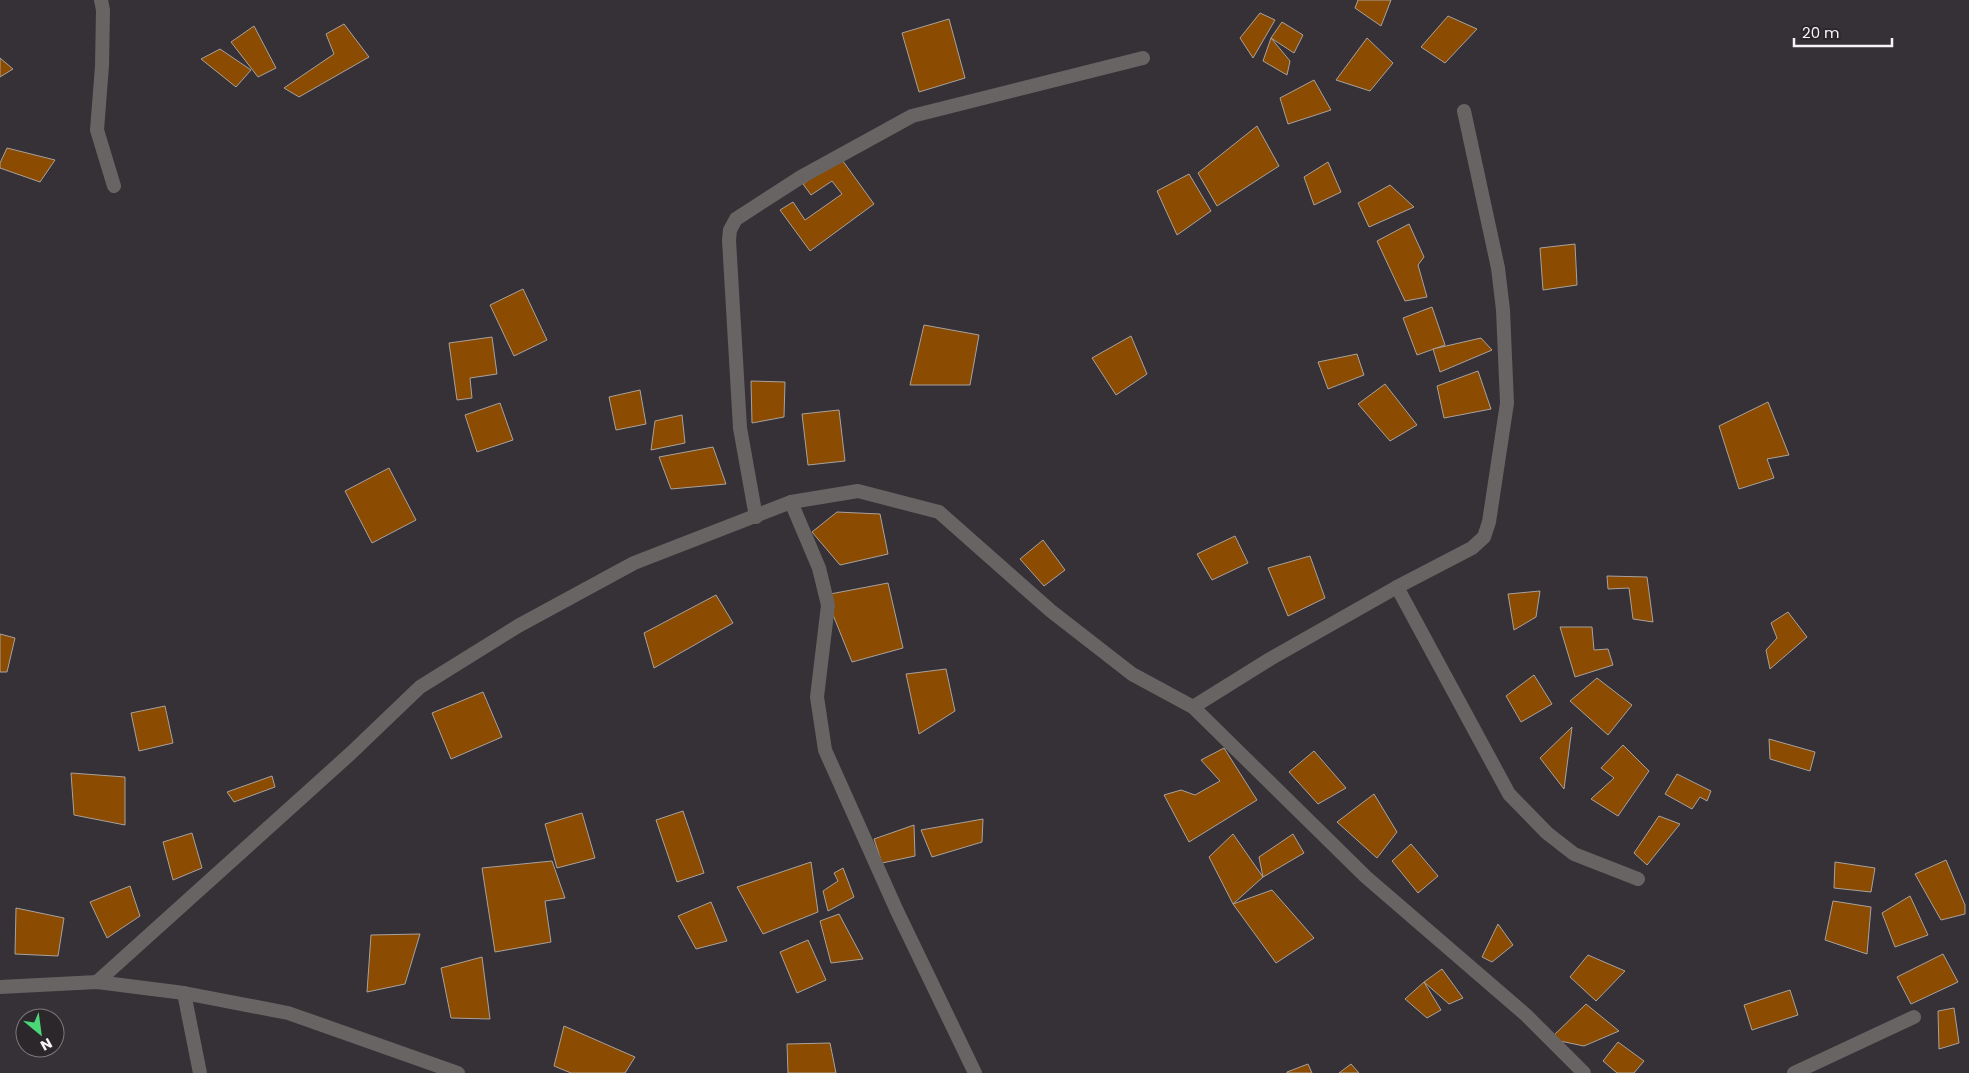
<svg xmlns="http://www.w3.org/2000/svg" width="1969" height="1073" viewBox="0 0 1969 1073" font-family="Poppins,sans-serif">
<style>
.building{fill:#8b4b00;stroke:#a9a29e}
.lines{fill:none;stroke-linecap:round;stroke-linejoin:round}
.minor{stroke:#676463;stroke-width:14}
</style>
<rect width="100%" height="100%" fill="#353136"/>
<g class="building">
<path d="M 1358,0 L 1391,0 L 1381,26 L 1355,8 Z"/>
<path d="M 1260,13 L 1275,20 L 1253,58 L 1240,38 Z"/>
<path d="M 1448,16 L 1477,29 L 1445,63 L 1421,47 Z"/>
<path d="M 949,19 L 965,78 L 919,92 L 902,33 Z"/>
<path d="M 1282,22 L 1303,35 L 1294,53 L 1271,38 Z"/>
<path d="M 344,24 L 369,57 L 299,97 L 284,88 L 334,54 L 326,34 Z"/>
<path d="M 254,26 L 276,68 L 258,77 L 231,42 Z"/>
<path d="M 1271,38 L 1290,61 L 1287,75 L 1263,61 Z"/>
<path d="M 1367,38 L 1393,63 L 1370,91 L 1336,80 Z"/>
<path d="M 220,49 L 251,70 L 236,87 L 201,59 Z"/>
<path d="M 0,58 L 13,69 L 0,77 Z"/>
<path d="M 1314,80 L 1331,110 L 1288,124 L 1280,98 Z"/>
<path d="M 1257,126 L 1279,166 L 1217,206 L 1198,173 Z"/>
<path d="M 7,148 L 55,160 L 40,182 L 0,168 L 0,163 Z"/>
<path d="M 840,157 L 874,204 L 810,251 L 780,210 L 793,202 L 805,220 L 842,194 L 832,181 L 811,195 L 803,184 Z"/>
<path d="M 1328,162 L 1341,192 L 1314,205 L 1304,177 Z"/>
<path d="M 1189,174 L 1211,211 L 1177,235 L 1157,191 Z"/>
<path d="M 1390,185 L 1414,207 L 1369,227 L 1358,203 Z"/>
<path d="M 1409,224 L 1424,257 L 1418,265 L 1427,297 L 1405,301 L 1377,241 Z"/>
<path d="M 1575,244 L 1577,285 L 1543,290 L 1540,248 Z"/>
<path d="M 523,289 L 547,340 L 514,356 L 490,305 Z"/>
<path d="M 1432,307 L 1445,345 L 1417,355 L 1403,318 Z"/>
<path d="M 924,325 L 979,335 L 970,385 L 910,385 Z"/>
<path d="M 1131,336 L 1147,374 L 1116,395 L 1092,358 Z"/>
<path d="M 492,337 L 497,374 L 470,378 L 472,398 L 457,400 L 449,343 Z"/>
<path d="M 1481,338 L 1492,350 L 1440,372 L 1433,349 Z"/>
<path d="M 1357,354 L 1364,375 L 1328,389 L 1318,362 Z"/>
<path d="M 1478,371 L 1491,409 L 1444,418 L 1437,386 Z"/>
<path d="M 751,381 L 785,382 L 784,417 L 752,423 Z"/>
<path d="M 1385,384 L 1417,425 L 1390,441 L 1358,404 Z"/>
<path d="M 640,390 L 646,424 L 616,430 L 609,397 Z"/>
<path d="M 1768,402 L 1789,455 L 1767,459 L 1774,478 L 1739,489 L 1719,426 Z"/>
<path d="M 500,403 L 513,440 L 477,452 L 465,415 Z"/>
<path d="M 839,410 L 845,461 L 808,465 L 802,414 Z"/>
<path d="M 682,415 L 685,443 L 651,450 L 655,421 Z"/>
<path d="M 713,447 L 726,484 L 671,489 L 659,457 Z"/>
<path d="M 389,468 L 416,520 L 372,543 L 345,491 Z"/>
<path d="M 837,512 L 880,514 L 888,554 L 840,565 L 812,532 Z"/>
<path d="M 1235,536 L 1248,563 L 1212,580 L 1197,554 Z"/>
<path d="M 1043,540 L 1065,570 L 1044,586 L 1020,559 Z"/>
<path d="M 1310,556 L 1325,598 L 1288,616 L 1268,568 Z"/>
<path d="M 1607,576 L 1647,577 L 1653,622 L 1633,619 L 1629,588 L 1608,589 Z"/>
<path d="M 888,583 L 903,648 L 852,662 L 825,595 Z"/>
<path d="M 1540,591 L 1536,617 L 1514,630 L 1508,594 Z"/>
<path d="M 716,595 L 733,623 L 654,668 L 644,633 Z"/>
<path d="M 1788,612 L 1807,637 L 1770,669 L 1766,650 L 1777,638 L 1771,623 Z"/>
<path d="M 1560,627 L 1592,627 L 1594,650 L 1608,649 L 1613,665 L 1575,677 Z"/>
<path d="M 0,634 L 15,638 L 7,672 L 0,672 Z"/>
<path d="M 946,669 L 955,711 L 919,734 L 906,674 Z"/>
<path d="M 1534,675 L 1552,704 L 1521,722 L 1506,696 Z"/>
<path d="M 1597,678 L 1632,705 L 1608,735 L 1570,701 Z"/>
<path d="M 483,692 L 502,737 L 451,759 L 432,713 Z"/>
<path d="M 165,706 L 173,743 L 139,751 L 131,713 Z"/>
<path d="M 1572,727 L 1564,789 L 1540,758 Z"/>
<path d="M 1769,739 L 1815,752 L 1810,771 L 1770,759 Z"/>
<path d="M 1623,745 L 1649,771 L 1618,816 L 1591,799 L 1614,778 L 1601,768 Z"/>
<path d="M 1224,748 L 1257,800 L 1189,842 L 1164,795 L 1181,790 L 1195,795 L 1220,781 L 1201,760 Z"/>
<path d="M 1314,751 L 1346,788 L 1318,804 L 1289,772 Z"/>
<path d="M 71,773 L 125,777 L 125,825 L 74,815 Z"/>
<path d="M 1677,774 L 1711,791 L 1707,801 L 1700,797 L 1692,809 L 1665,794 Z"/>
<path d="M 272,776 L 275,787 L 234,802 L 227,792 Z"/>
<path d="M 1374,794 L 1397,832 L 1377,858 L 1337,822 Z"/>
<path d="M 683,811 L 704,873 L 677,882 L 656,820 Z"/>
<path d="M 582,813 L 595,858 L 557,868 L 545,824 Z"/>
<path d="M 1659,816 L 1680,824 L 1647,865 L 1634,853 Z"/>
<path d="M 983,819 L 982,842 L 932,857 L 921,830 Z"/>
<path d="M 914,825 L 915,856 L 882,863 L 874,839 Z"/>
<path d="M 192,833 L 202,868 L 173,880 L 163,842 Z"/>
<path d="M 1233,834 L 1263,877 L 1233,904 L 1209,857 Z"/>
<path d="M 1293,834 L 1304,853 L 1263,877 L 1259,857 Z"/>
<path d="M 1411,844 L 1438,876 L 1418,893 L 1392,861 Z"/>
<path d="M 1946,860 L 1965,905 L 1965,914 L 1941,920 L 1915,874 Z"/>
<path d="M 552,861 L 565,898 L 545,901 L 551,942 L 495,952 L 482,868 Z"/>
<path d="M 811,862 L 818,912 L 763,934 L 737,887 Z"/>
<path d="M 1835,862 L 1875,868 L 1871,892 L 1834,888 Z"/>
<path d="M 843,868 L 854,897 L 828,911 L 823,891 L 838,881 L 834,873 Z"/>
<path d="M 130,886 L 140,916 L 107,938 L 90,902 Z"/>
<path d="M 1272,890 L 1314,938 L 1276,963 L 1233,904 Z"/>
<path d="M 1910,896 L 1928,935 L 1895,947 L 1882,913 Z"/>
<path d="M 1833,901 L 1871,907 L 1867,954 L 1825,940 Z"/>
<path d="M 711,902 L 727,941 L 696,949 L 678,916 Z"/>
<path d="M 16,908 L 64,918 L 58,956 L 15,954 Z"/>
<path d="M 839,914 L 863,959 L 831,963 L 820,921 Z"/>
<path d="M 1498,924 L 1513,945 L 1492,962 L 1482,957 Z"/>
<path d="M 420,934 L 405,984 L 367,992 L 371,935 Z"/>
<path d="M 808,940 L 826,980 L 797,993 L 780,952 Z"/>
<path d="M 1943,954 L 1958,982 L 1911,1004 L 1897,977 Z"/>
<path d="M 1588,955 L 1625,971 L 1596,1001 L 1570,977 Z"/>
<path d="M 482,957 L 490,1019 L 451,1018 L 441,968 Z"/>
<path d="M 1442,969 L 1463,998 L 1449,1004 L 1424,982 Z"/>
<path d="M 1424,982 L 1441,1010 L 1427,1018 L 1405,999 Z"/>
<path d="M 1790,990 L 1798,1015 L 1752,1030 L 1744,1005 Z"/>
<path d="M 1586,1004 L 1619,1031 L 1584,1046 L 1550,1039 Z"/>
<path d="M 1954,1008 L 1959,1043 L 1939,1049 L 1938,1011 Z"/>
<path d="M 564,1026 L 635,1057 L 625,1073 L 571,1073 L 554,1066 Z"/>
<path d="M 1618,1042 L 1644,1061 L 1634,1073 L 1617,1073 L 1603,1061 Z"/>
<path d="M 830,1043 L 836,1073 L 788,1073 L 787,1044 Z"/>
<path d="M 1308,1064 L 1312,1073 L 1287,1073 L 1287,1072 Z"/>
<path d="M 1351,1064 L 1359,1073 L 1339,1073 Z"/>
</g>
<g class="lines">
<g class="minor">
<path d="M 101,0 L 103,10 L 102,66 L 97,130 L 114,186"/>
<path d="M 791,502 L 819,568 L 828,605 L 817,697 L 825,750 L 897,911 L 975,1073"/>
<path d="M 756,517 L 740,428 L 729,240 L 730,230 L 736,219 L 801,177 L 912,116 L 1143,58"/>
<path d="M 1397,587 L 1509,794 L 1547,833 L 1574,854 L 1638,879"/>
<path d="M 1193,707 L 1270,659 L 1397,587 L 1472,548 L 1484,537 L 1489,522 L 1507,403 L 1503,310 L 1498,268 L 1464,111"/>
<path d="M 97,982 L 350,754 L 420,687 L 518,626 L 634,563 L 791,502 L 858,491 L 939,512 L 1051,611 L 1132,674 L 1193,707 L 1366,877 L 1526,1015 L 1584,1073"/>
<path d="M 0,987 L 97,982 L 184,993 L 288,1013 L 458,1073"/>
<path d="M 184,993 L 200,1073"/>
<path d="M 1794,1073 L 1914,1017"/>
</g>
</g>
<g transform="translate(40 1033) rotate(151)"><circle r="24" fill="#2b272b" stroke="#7d797d"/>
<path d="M0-4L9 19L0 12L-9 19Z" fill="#49d778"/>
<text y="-8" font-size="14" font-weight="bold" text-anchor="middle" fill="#f7f4f7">N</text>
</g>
<path d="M1794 38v8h98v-8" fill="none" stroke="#f7f4f7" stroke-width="2.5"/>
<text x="1802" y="38" font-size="15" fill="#f7f4f7" stroke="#2b272b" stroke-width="4" paint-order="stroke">20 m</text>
</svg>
